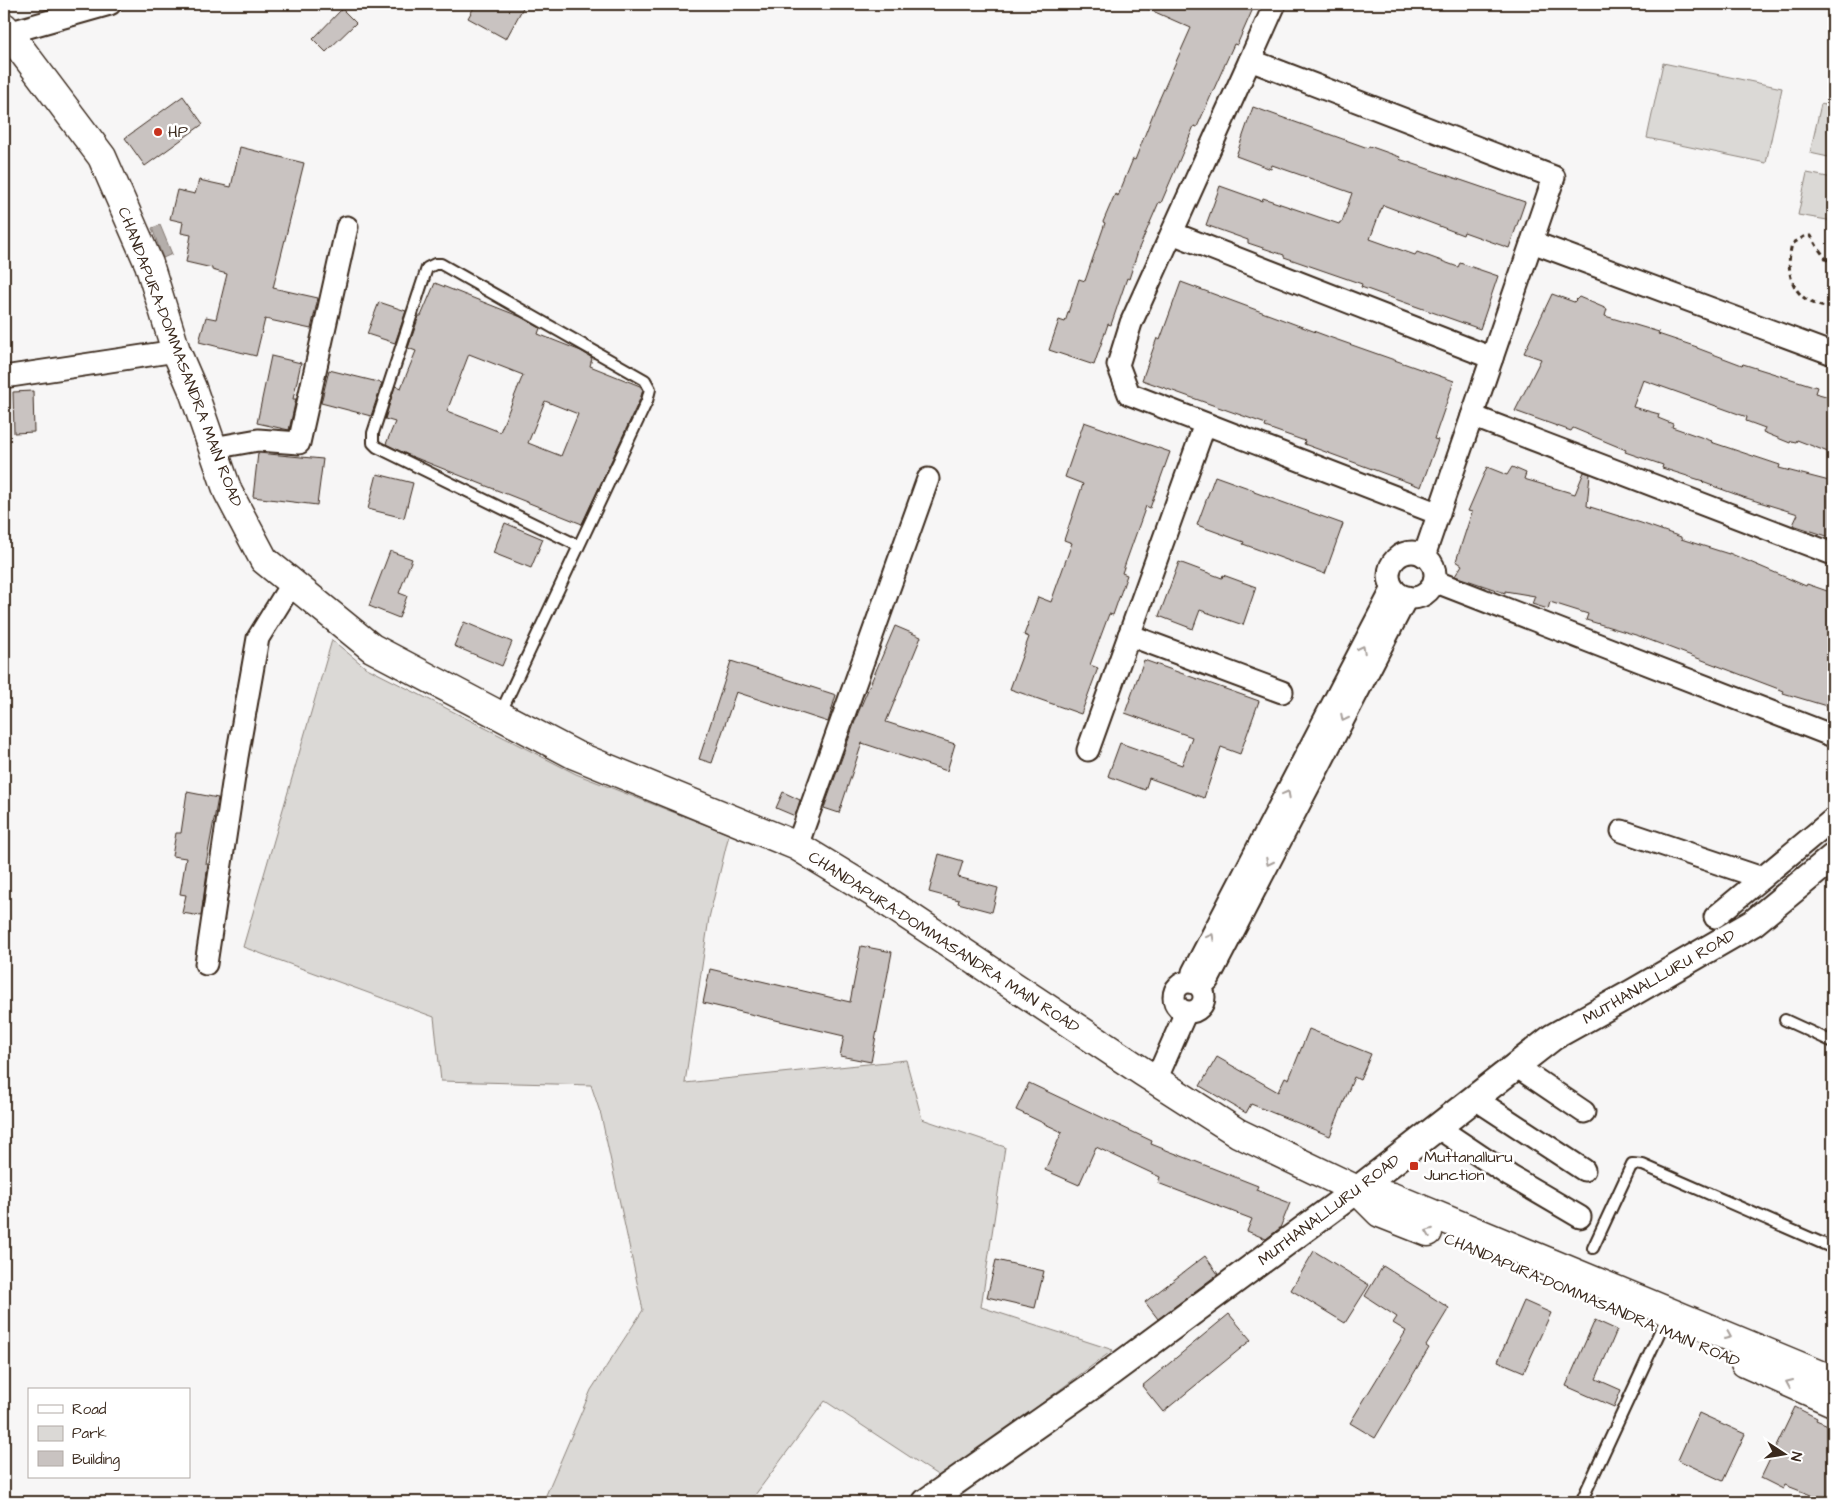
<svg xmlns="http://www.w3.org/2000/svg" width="1837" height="1506" viewBox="0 0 1837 1506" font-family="'Architects Daughter',sans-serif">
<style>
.green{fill:#dbd9d6;stroke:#8b827a}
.water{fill:#b4aeaa;stroke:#847972}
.building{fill:#c9c3c1;stroke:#3b2a1e;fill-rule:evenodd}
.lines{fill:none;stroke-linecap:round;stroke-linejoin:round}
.service-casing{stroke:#3b2a1e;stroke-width:14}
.minor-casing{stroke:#3b2a1e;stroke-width:25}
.tertiary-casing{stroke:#3b2a1e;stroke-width:30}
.secondary-casing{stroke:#3b2a1e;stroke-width:31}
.path{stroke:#3b2a1e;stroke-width:3;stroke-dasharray:5 4;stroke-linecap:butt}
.service{stroke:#fff;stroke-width:10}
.minor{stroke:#fff;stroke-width:21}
.tertiary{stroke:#fff;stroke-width:26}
.secondary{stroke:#fff;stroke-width:28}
.oneway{stroke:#a79f9a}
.poi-dot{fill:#c8321e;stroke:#fff;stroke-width:2}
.labels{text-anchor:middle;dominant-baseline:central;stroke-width:5;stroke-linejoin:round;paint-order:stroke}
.poi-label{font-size:16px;fill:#3b2a1e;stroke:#fff;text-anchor:start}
.street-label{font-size:16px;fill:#3b2a1e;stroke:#fff}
</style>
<rect width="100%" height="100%" fill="#f7f6f6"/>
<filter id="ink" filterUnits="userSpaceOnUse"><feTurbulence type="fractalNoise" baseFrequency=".02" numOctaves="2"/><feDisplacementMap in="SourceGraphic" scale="10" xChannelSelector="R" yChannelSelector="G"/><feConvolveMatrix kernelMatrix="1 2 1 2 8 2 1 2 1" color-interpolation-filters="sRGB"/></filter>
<g filter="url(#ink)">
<g class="green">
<path d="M 1663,63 L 1782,88 L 1766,163 L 1647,138 Z"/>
<path d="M 1821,104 L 1833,107 L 1833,158 L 1810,153 Z"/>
<path d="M 1807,173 L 1833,178 L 1833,221 L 1798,215 Z"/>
<path d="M 332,640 L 365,667 L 576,774 L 729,834 L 709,918 L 685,1083 L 906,1060 L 922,1119 L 1005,1147 L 981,1307 L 1113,1350 L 942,1478 L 825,1401 L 752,1499 L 759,1502 L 543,1502 L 591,1390 L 643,1310 L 601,1115 L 591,1085 L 441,1081 L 434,1017 L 243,947 Z"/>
</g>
<path class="water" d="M 160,225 L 172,254 L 163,258 L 152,228 Z"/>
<g class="building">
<path d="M 476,4 L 525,4 L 506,39 L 468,18 Z"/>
<path d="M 1137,4 L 1255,4 L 1237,45 L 1234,44 L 1197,127 L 1194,126 L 1161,203 L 1159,202 L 1139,248 L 1129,279 L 1127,278 L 1111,325 L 1108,324 L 1094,365 L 1049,350 L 1059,320 L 1065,322 L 1079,279 L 1085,281 L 1105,223 L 1103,222 L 1115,194 L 1118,196 L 1133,159 L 1135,160 L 1155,109 L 1191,28 Z"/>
<path d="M 342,9 L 356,23 L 326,52 L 313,39 Z"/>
<path d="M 183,96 L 203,124 L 145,166 L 125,138 Z"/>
<path d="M 1253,107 L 1368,148 L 1369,146 L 1400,157 L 1399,159 L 1525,202 L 1509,248 L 1464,232 L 1463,235 L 1383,205 L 1380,212 L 1370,239 L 1415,255 L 1417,252 L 1458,267 L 1460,263 L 1498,276 L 1480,329 L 1361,287 L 1362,284 L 1284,257 L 1284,255 L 1248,243 L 1248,240 L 1206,225 L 1220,186 L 1262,201 L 1263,198 L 1339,224 L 1340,222 L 1342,222 L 1352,193 L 1272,165 L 1271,169 L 1236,156 Z"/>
<path d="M 240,147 L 304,163 L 273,288 L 318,298 L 311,329 L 265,319 L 256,356 L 199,342 L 206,317 L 216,319 L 227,274 L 212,270 L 212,268 L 186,262 L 191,235 L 181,233 L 183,222 L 170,219 L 177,190 L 195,194 L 199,180 L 231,187 Z"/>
<path d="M 1181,282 L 1332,338 L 1454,381 L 1434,439 L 1438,440 L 1421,487 L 1304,444 L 1305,441 L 1265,427 L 1266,424 L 1142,380 L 1157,338 L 1160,340 Z"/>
<path d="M 435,283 L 521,317 L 540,328 L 538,334 L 581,351 L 592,358 L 590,366 L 640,386 L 643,390 L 640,399 L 582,524 L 406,454 L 386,444 L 395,422 L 385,419 L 395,386 L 401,388 L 416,351 L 408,348 L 419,316 L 421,316 ZM 469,354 L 523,375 L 500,432 L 447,411 ZM 545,401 L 578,414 L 561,456 L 528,443 Z"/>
<path d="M 1552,294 L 1574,302 L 1579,297 L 1607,309 L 1605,316 L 1659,332 L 1658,334 L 1697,347 L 1697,348 L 1742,365 L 1743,364 L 1817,387 L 1815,393 L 1833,398 L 1833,454 L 1797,440 L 1796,442 L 1791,441 L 1790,443 L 1763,432 L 1765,428 L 1746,421 L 1747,417 L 1643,380 L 1633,407 L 1659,414 L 1658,418 L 1673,424 L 1672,427 L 1712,441 L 1711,442 L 1780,465 L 1779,468 L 1833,482 L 1833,538 L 1793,525 L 1798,514 L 1743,497 L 1702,482 L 1703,481 L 1662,468 L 1663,465 L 1625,452 L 1626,450 L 1573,428 L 1571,431 L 1515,411 L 1541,359 L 1524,353 Z"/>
<path d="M 379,302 L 406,311 L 395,343 L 367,334 Z"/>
<path d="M 271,356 L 301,363 L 293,399 L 296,399 L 289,430 L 257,423 Z"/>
<path d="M 329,370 L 382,383 L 371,416 L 321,403 Z"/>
<path d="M 33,391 L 34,432 L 14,433 L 13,392 Z"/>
<path d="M 1084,422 L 1170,452 L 1150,508 L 1146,506 L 1122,573 L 1127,575 L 1113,615 L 1109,614 L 1090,665 L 1098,668 L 1081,714 L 1010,689 L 1029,637 L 1024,635 L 1038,597 L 1051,602 L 1072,543 L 1064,540 L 1083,484 L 1065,477 Z"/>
<path d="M 258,453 L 323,459 L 317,505 L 253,497 Z"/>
<path d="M 1487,467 L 1507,475 L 1512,467 L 1526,473 L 1524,479 L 1575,494 L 1584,472 L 1590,474 L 1587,506 L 1641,523 L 1681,537 L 1681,539 L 1729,554 L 1729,553 L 1806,586 L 1807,584 L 1833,593 L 1833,708 L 1783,693 L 1784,691 L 1639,636 L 1586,620 L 1588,614 L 1550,602 L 1548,609 L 1532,604 L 1535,596 L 1505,591 L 1505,593 L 1455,576 L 1462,565 L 1456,561 L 1472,512 L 1468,511 Z"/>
<path d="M 377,474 L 413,483 L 404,518 L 368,509 Z"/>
<path d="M 1215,476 L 1254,490 L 1254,492 L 1343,524 L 1325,574 L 1243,544 L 1244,542 L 1197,525 Z"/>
<path d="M 505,523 L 543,539 L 531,568 L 493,553 Z"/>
<path d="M 390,551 L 412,559 L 399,593 L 407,596 L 399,618 L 369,606 Z"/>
<path d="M 1179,562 L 1222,578 L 1223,575 L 1256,587 L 1243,625 L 1200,610 L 1193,629 L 1159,616 Z"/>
<path d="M 464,622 L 512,642 L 502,666 L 454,646 Z"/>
<path d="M 895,626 L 921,637 L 886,722 L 955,744 L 947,771 L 862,743 L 839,813 L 824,808 L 858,713 Z"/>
<path d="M 1144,660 L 1259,701 L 1240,754 L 1221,747 L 1204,798 L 1149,778 L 1145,790 L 1108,776 L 1120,743 L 1182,765 L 1192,737 L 1125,713 Z"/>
<path d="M 731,661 L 836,695 L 828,722 L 736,692 L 712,763 L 699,759 Z"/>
<path d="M 187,792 L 218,798 L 206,864 L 208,864 L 201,916 L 182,913 L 186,895 L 180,894 L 186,858 L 172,856 L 176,833 L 181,833 Z"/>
<path d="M 783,792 L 800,800 L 795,816 L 776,808 Z"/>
<path d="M 939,854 L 963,861 L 958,877 L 998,888 L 992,912 L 958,903 L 959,900 L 929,892 Z"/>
<path d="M 861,946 L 892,952 L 871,1062 L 840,1056 L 844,1036 L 703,1003 L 710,969 L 850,1002 Z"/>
<path d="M 1309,1029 L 1371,1054 L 1360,1080 L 1354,1077 L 1330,1136 L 1251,1104 L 1246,1113 L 1200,1086 L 1217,1057 L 1278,1092 L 1285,1077 L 1289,1079 Z"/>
<path d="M 1029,1083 L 1152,1141 L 1151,1144 L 1258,1186 L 1256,1190 L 1290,1203 L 1280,1228 L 1266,1239 L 1247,1231 L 1252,1219 L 1158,1183 L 1160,1177 L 1096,1147 L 1079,1185 L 1045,1170 L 1062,1132 L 1016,1110 Z"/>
<path d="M 1314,1251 L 1369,1285 L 1345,1323 L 1291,1290 Z"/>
<path d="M 1205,1256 L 1218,1274 L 1158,1319 L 1145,1302 Z"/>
<path d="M 996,1260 L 1044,1271 L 1035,1308 L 987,1297 Z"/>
<path d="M 1383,1266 L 1449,1308 L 1426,1346 L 1429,1348 L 1375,1438 L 1350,1423 L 1406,1331 L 1393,1323 L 1397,1317 L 1365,1296 Z"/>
<path d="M 1524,1301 L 1551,1313 L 1524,1372 L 1498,1361 Z"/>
<path d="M 1229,1314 L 1251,1340 L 1163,1412 L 1142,1386 Z"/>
<path d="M 1595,1320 L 1617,1330 L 1596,1379 L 1621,1390 L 1614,1407 L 1566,1386 Z"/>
<path d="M 1795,1407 L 1817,1418 L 1816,1420 L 1833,1427 L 1833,1502 L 1829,1502 L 1785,1485 L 1783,1489 L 1761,1478 Z"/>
<path d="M 1699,1413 L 1745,1434 L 1723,1481 L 1678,1460 Z"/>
</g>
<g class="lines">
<defs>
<g id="service">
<path d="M 500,714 L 647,401 L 650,389 L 645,380 L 441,264 L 435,264 L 427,268 L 373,433 L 373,443 L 377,447 L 579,546"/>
<path d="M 1785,1020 L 1833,1042"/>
<path d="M 1593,1248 L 1632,1164 L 1643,1165 L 1833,1248"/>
<path d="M 1581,1502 L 1662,1327"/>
</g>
<g id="minor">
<path d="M 4,34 L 110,4"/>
<path d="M 1250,60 L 1275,4"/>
<path d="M 1172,233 L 1492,358"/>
<path d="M 1532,242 L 1833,354"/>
<path d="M 4,377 L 176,351"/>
<path d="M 1472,416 L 1833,554"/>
<path d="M 213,448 L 258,440 L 299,443 L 347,227"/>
<circle cx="1412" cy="575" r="23"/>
<path d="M 1424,556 L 1554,177 L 1250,60 L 1131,323 L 1118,365 L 1129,394 L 1439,514"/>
<path d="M 1434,581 L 1833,736"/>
<path d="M 1129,635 L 1282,692"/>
<path d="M 1088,750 L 1205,424"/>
<path d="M 1622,831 L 1762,878"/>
<path d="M 797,846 L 928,479"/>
<path d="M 1715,917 L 1833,819"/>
<path d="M 206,964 L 237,757 L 258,638 L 292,583"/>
<circle cx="1189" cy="997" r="15"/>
<path d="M 1192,982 L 1193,972 L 1393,588"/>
<path d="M 1200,986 L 1208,980 L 1407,597"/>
<path d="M 1516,1066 L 1584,1112"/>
<path d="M 1156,1080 L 1186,1012"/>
<path d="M 1474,1098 L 1584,1170"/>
<path d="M 1437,1127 L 1510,1176 L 1580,1217"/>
</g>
<path id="tertiary" d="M 926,1502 L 1096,1383 L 1357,1190 L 1553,1037 L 1632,993 L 1753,923 L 1833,857"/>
<g id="secondary">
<path d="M 4,27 L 102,157 L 149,264 L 176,351 L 192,388 L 228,492 L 264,560 L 372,648 L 575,755 L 797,846 L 874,893 L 1143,1072 L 1238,1133 L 1357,1190 L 1392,1197 L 1833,1380"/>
<path d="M 1358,1191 L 1380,1213 L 1428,1232"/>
<path d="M 1745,1363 L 1833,1402"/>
</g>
</defs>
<use href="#service" class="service-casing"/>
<use href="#minor" class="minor-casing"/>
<use href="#tertiary" class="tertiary-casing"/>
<use href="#secondary" class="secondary-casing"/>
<path class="path" d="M 1833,268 L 1818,248 L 1811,236 L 1805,236 L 1792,244 C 1783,278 1796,305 1833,308"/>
<use href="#service" class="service"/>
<use href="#minor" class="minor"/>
<use href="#tertiary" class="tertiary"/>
<use href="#secondary" class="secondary"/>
</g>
<defs><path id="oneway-chevron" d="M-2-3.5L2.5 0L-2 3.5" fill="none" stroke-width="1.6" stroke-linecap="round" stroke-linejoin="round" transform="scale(1.25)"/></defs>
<g class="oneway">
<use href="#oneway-chevron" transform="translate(1362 649) rotate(-63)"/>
<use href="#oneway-chevron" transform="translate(1344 718) rotate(117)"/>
<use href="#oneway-chevron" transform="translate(1287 794) rotate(-62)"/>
<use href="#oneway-chevron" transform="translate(1269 862) rotate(117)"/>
<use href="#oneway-chevron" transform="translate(1211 937) rotate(-62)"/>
<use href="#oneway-chevron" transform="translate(1429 1232) rotate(-159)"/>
<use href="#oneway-chevron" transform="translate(1728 1336) rotate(23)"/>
<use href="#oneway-chevron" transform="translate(1789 1383) rotate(-156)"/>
</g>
</g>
<g class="poi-dot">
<circle cx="158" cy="132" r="5"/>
<rect x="1409" y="1161" width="10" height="10" rx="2.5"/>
</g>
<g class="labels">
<g class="poi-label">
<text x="168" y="132">HP</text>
<text x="1424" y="1157">Muttanalluru<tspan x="1424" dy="18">Junction</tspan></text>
</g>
<g class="street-label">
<text transform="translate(180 357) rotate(69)">CHANDAPURA-DOMMASANDRA MAIN ROAD</text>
<text transform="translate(944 942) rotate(33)">CHANDAPURA-DOMMASANDRA MAIN ROAD</text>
<text transform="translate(1659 977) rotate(-30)">MUTHANALLURU ROAD</text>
<text transform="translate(1329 1210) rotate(-37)">MUTHANALLURU ROAD</text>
<text transform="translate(1592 1300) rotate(23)">CHANDAPURA-DOMMASANDRA MAIN ROAD</text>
</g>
</g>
<rect width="1837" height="1506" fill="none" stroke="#fff" stroke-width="20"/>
<rect x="10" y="10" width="1817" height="1486" fill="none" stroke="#3b2a1e" stroke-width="2" filter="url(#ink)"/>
<rect x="28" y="1388" width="162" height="90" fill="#ffffff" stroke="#b1aaa5"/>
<rect x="38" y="1405" width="25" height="8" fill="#ffffff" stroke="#b1aaa5"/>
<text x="72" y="1414" font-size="15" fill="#3b2a1e">Road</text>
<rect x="38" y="1426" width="25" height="15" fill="#dbd9d6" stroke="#b1aaa5"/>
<text x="72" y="1438" font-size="15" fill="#3b2a1e">Park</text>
<rect x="38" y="1451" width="25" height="15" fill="#c9c3c1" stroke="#b1aaa5"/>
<text x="72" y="1464" font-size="15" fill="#3b2a1e">Building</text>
<g transform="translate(1784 1454) rotate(102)" stroke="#ffffff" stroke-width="4" paint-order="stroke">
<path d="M0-4L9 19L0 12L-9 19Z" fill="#3b2a1e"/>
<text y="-8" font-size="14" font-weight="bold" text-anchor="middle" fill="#3b2a1e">N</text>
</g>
</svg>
